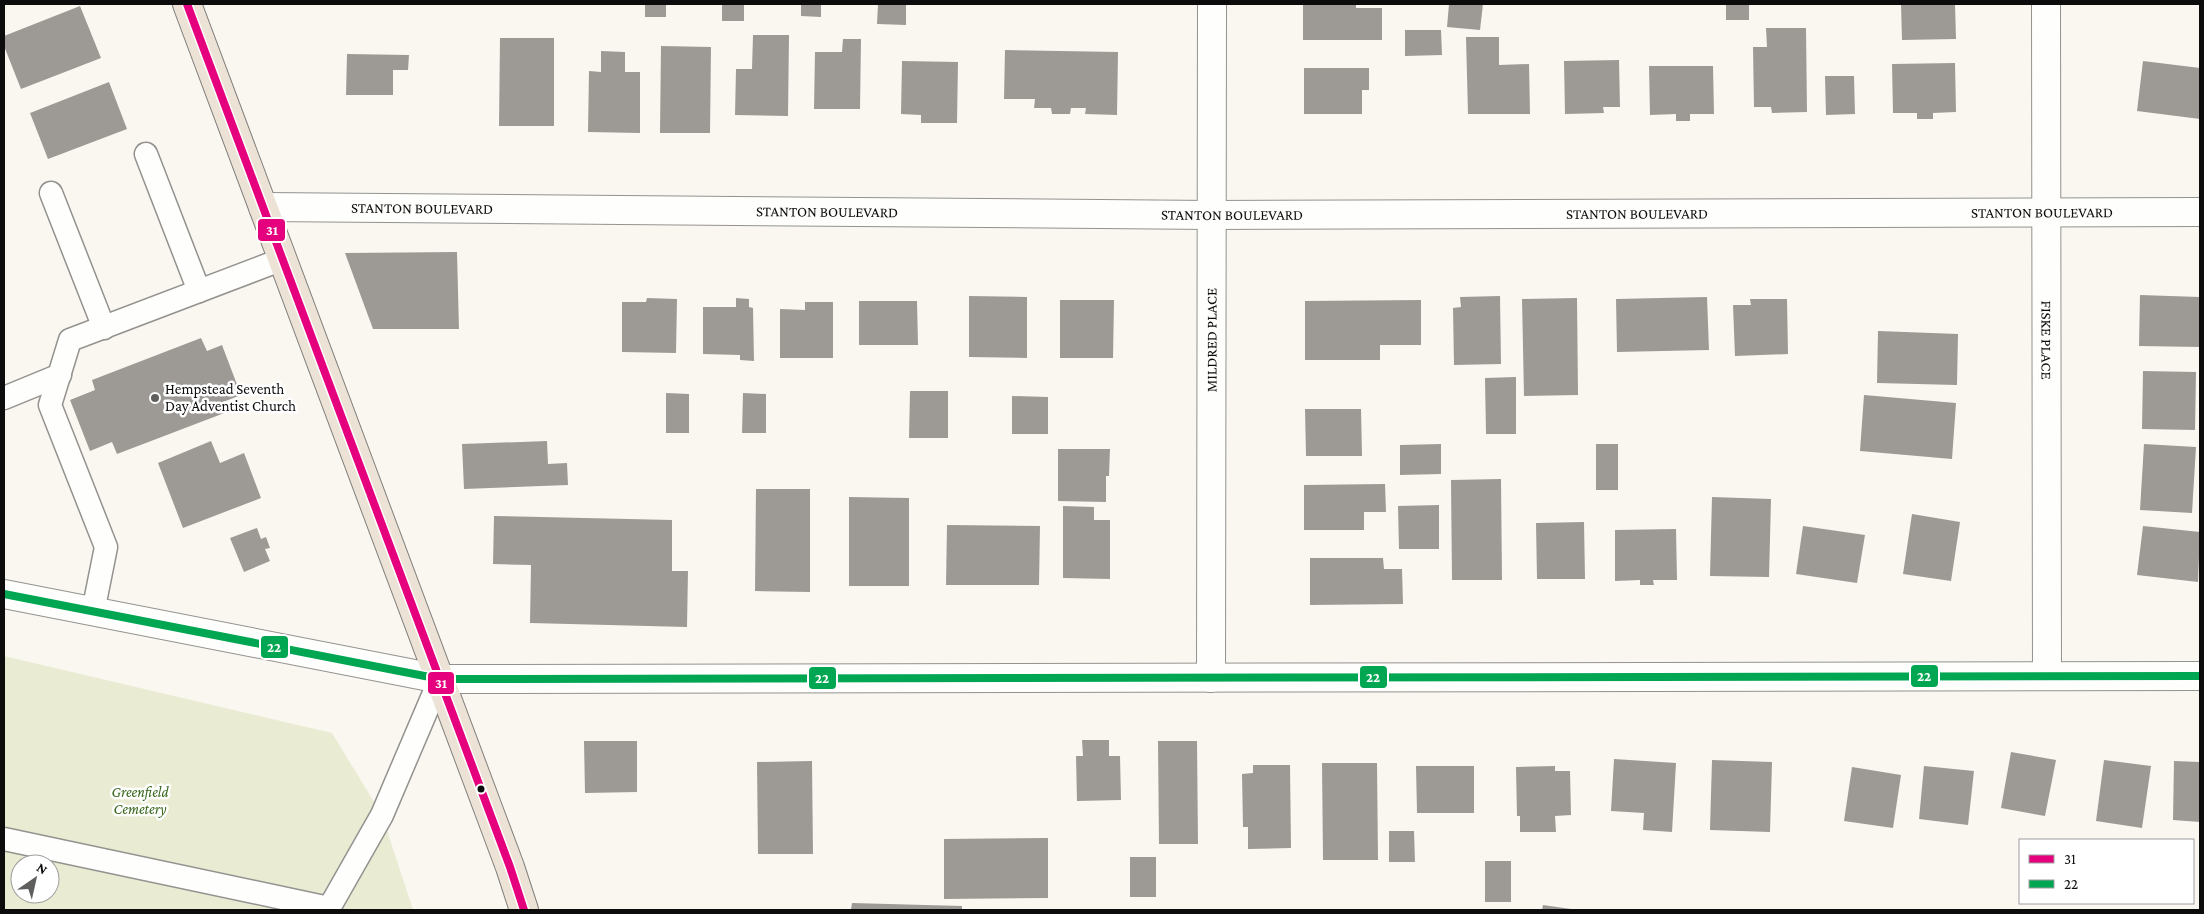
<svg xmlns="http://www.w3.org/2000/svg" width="2204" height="914" viewBox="0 0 2204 914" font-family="'Crimson Pro',serif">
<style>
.cemetery{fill:#eaebd3;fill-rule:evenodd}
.building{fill:#9d9a96}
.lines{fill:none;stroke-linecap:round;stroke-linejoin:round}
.lane-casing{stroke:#93928f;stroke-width:25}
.street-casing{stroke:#93928f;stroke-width:30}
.primary-casing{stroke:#807f7c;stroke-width:30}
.lane{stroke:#fefefd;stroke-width:22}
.street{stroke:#fefefd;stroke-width:28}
.primary{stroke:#ece3d6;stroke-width:28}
.bus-1-casing{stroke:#fff;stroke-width:11}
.bus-2-casing{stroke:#fff;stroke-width:11}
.bus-1{stroke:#e5007d;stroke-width:8}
.bus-2{stroke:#00a651;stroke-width:8}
.poi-dot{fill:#5f5e5c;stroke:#fff;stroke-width:2}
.bus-dot{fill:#0c0c0c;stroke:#fff;stroke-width:2}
.labels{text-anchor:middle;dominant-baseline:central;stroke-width:5;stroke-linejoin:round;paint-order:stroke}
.street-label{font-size:15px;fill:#0c0c0c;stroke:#fff}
.poi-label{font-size:15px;fill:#0c0c0c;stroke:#fff;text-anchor:start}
.park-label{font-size:15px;font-style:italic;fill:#37671a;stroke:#fff}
.line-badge{stroke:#fff;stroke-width:2}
.badge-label{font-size:14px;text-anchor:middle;font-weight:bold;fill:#fff}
</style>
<rect width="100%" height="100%" fill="#faf7f0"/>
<path class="cemetery" d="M 4,656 L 332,733 L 382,815 L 413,910 L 4,910 ZM 20,864 L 50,864 L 50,894 L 20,894 Z"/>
<g class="building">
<rect x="645" y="4" width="21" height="13"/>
<rect x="722" y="4" width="22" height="17"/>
<path d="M 801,4 L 821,4 L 821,17 L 801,16 Z"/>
<path d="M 878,4 L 906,4 L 906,25 L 877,24 Z"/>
<path d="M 1303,4 L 1356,4 L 1356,8 L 1382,8 L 1382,40 L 1303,40 Z"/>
<path d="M 1449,4 L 1483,4 L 1480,30 L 1447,27 Z"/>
<rect x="1726" y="4" width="23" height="16"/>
<path d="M 1901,4 L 1955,4 L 1956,39 L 1902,40 Z"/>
<path d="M 80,6 L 101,58 L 21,89 L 4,46 L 4,36 Z"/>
<path d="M 1766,28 L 1806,28 L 1807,112 L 1772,113 L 1771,107 L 1754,107 L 1753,47 L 1767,47 Z"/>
<path d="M 1405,30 L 1441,30 L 1442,55 L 1405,56 Z"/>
<path d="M 753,35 L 789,35 L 788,116 L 735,115 L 736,69 L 752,69 Z"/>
<path d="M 1466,37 L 1499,37 L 1499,65 L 1529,64 L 1530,114 L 1468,114 Z"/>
<path d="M 500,38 L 554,38 L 554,126 L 499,126 Z"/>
<path d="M 843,39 L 861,39 L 860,109 L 814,109 L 815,52 L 842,52 Z"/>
<path d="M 661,46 L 711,47 L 710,133 L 660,133 Z"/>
<path d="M 1005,50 L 1118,52 L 1117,115 L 1085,114 L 1086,108 L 1071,108 L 1070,114 L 1052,114 L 1051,108 L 1034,108 L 1035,99 L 1004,99 Z"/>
<path d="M 601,51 L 625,52 L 625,72 L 640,72 L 640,133 L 588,132 L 589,71 L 601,72 Z"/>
<path d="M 347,54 L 409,55 L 408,70 L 393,70 L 393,95 L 346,95 Z"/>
<path d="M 1619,60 L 1620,107 L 1603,107 L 1604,113 L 1565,114 L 1564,61 Z"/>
<path d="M 902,61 L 958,62 L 957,123 L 921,123 L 921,115 L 901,114 Z"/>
<path d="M 2143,61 L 2200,68 L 2200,119 L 2137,111 Z"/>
<path d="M 1955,63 L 1956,112 L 1933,113 L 1933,119 L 1917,119 L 1917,113 L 1893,113 L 1892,64 Z"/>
<path d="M 1649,66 L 1713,66 L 1714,114 L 1690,114 L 1690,121 L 1676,121 L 1676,114 L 1650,115 Z"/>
<path d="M 1304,68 L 1369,68 L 1369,90 L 1362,90 L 1362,114 L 1304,114 Z"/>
<path d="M 1825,76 L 1854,76 L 1855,114 L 1826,115 Z"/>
<path d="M 109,82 L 127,129 L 48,159 L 30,113 Z"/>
<path d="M 457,252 L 459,329 L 373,329 L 345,253 Z"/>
<path d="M 2140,295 L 2200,297 L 2200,347 L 2139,346 Z"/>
<path d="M 969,296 L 1027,297 L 1027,358 L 969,357 Z"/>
<path d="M 1500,296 L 1501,364 L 1454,365 L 1453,308 L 1461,307 L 1460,297 Z"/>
<path d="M 1707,297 L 1709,350 L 1617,352 L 1616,299 Z"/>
<path d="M 647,298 L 677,299 L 676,353 L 622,352 L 622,302 L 646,302 Z"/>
<path d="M 736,298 L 749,299 L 749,307 L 753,308 L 754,361 L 740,360 L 740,355 L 703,354 L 703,307 L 736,307 Z"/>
<path d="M 1577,298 L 1578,395 L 1524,396 L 1522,299 Z"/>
<path d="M 1750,299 L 1787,299 L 1788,354 L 1735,356 L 1733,305 L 1751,305 Z"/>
<path d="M 1060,300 L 1114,300 L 1113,358 L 1060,358 Z"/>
<path d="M 1421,300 L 1421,345 L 1380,345 L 1380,360 L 1305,360 L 1305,301 Z"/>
<path d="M 859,301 L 917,301 L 918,345 L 859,345 Z"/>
<path d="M 805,302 L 833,302 L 833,358 L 780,358 L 780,309 L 805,310 Z"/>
<path d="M 1878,331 L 1958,334 L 1957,385 L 1877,383 Z"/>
<path d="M 201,338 L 207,351 L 222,345 L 241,395 L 223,402 L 227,412 L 117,454 L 112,442 L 90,451 L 70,400 L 95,390 L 92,380 Z"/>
<path d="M 2143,371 L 2196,372 L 2195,430 L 2142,429 Z"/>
<path d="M 1516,377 L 1516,434 L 1486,434 L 1485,378 Z"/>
<path d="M 910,391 L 948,391 L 948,438 L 909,438 Z"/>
<path d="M 666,393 L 689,394 L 689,433 L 666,433 Z"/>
<path d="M 743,393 L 766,394 L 766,433 L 742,433 Z"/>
<path d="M 1864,395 L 1956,403 L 1952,459 L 1860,451 Z"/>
<path d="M 1012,396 L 1048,397 L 1048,434 L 1012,434 Z"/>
<path d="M 1305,409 L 1361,409 L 1362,456 L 1306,456 Z"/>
<path d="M 211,441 L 220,463 L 244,453 L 261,498 L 183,528 L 158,463 Z"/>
<path d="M 547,441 L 548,464 L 567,463 L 568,485 L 464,489 L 462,444 Z"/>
<path d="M 1441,444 L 1441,474 L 1400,475 L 1400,445 Z"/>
<rect x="1596" y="444" width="22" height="46"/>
<path d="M 2144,444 L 2196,447 L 2192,513 L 2140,510 Z"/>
<path d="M 1058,449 L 1110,449 L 1109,476 L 1106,476 L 1106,502 L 1058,501 Z"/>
<path d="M 1501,479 L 1502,580 L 1452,580 L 1451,480 Z"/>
<path d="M 1385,484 L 1386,512 L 1364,512 L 1364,530 L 1304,530 L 1304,485 Z"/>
<path d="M 756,489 L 810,489 L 810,592 L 755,591 Z"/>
<path d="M 849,497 L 909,498 L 909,586 L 849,586 Z"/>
<path d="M 1712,497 L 1771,499 L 1769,577 L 1710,576 Z"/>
<path d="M 1439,505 L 1439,549 L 1399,549 L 1398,506 Z"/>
<path d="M 1063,506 L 1094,507 L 1094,520 L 1110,520 L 1110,579 L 1063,578 Z"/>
<path d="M 1912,514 L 1960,522 L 1951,581 L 1903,574 Z"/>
<path d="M 494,516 L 672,520 L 672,571 L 688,571 L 687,627 L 530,623 L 531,565 L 493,564 Z"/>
<path d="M 1584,522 L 1585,579 L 1537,579 L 1536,523 Z"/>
<path d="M 947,525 L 1040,526 L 1039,585 L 946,585 Z"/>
<path d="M 1803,526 L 1865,535 L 1857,583 L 1796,574 Z"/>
<path d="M 2143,526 L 2200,532 L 2198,582 L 2137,575 Z"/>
<path d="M 257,528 L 261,539 L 266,537 L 270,548 L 265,549 L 270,561 L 244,572 L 230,538 Z"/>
<path d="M 1676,529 L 1677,580 L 1653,580 L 1654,585 L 1640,585 L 1640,580 L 1615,581 L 1615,530 Z"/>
<path d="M 1310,558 L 1383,558 L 1384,569 L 1402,569 L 1403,604 L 1310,605 Z"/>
<path d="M 1082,740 L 1109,740 L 1109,756 L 1120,756 L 1121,800 L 1077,801 L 1076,756 L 1083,756 Z"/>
<path d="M 584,741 L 637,741 L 637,792 L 585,793 Z"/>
<path d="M 1158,741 L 1197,741 L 1198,844 L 1159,844 Z"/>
<path d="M 2011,752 L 2056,760 L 2045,816 L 2001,808 Z"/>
<path d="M 1614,759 L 1676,763 L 1672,832 L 1643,830 L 1644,813 L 1611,811 Z"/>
<path d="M 1712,760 L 1772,762 L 1770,832 L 1710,830 Z"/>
<path d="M 2104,760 L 2151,766 L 2142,828 L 2096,821 Z"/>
<path d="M 812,761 L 813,854 L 758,854 L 757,762 Z"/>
<path d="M 2174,761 L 2200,762 L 2200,822 L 2173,820 Z"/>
<path d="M 1322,763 L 1377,763 L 1378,860 L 1323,860 Z"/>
<path d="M 1253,765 L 1290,765 L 1291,848 L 1248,849 L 1248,827 L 1243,827 L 1242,774 L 1253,773 Z"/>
<path d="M 1416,766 L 1474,766 L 1474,813 L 1417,813 Z"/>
<path d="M 1555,766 L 1555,771 L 1570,771 L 1571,815 L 1555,816 L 1556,832 L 1520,832 L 1520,816 L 1517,816 L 1516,767 Z"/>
<path d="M 1924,766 L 1974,771 L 1968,825 L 1919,819 Z"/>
<path d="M 1852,767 L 1901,775 L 1893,828 L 1844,821 Z"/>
<path d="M 1389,831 L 1414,831 L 1415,862 L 1389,862 Z"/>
<path d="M 1048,838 L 1048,898 L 944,899 L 944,839 Z"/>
<rect x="1130" y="857" width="26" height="40"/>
<rect x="1485" y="861" width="26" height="41"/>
<path d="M 852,903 L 962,906 L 962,910 L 851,910 Z"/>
<path d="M 1543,905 L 1571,909 L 1571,910 L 1542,910 Z"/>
</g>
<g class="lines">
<defs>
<g id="lane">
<path d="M 146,154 L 199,291"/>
<path d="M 51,193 L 104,328"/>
<path d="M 4,398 L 60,375"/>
<path d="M 93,612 L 106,547 L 50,405 L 70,340 L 283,259"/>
<path d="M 4,839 L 329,908"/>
<path d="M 328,910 L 382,815 L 440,679"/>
</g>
<g id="street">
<path id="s1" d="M 2046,4 L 2047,676"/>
<path id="s2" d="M 263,207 L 1211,215 L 2200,212"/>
<path d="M 4,594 L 440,679 L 2200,676"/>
<path id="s3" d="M 1211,678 L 1212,4"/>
</g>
<path id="primary" d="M 187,4 L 510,867 L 524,910"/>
</defs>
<use href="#lane" class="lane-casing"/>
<use href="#street" class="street-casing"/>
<use href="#primary" class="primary-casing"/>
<use href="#lane" class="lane"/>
<use href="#street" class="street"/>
<use href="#primary" class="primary"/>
<defs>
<path id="bus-1" d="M 187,4 L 510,867 L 524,910"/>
<path id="bus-2" d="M 4,594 L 440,679 L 2200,676"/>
</defs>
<use href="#bus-1" class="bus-1-casing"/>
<use href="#bus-2" class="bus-2-casing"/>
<use href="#bus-1" class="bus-1"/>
<use href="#bus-2" class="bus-2"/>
</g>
<circle class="poi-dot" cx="155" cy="398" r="5"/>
<circle class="bus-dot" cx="481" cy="789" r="4.5"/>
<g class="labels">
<g class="street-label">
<text stroke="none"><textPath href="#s2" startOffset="159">STANTON BOULEVARD</textPath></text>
<text stroke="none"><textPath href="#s2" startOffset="564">STANTON BOULEVARD</textPath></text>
<text stroke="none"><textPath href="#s2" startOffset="1779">STANTON BOULEVARD</textPath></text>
<text stroke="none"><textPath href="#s2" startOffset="969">STANTON BOULEVARD</textPath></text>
<text stroke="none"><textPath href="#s2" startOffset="1374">STANTON BOULEVARD</textPath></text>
<text stroke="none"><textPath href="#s1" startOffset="336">FISKE PLACE</textPath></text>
<text stroke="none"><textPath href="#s3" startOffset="338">MILDRED PLACE</textPath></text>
</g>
<g class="poi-label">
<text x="165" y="389">Hempstead Seventh<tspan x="165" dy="17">Day Adventist Church</tspan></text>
</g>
<g class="park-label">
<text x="140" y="792">Greenfield<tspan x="140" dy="17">Cemetery</tspan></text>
</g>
</g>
<g class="line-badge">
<rect x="257" y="218" width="29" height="24" rx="5" fill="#e5007d"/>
<rect x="260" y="635" width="29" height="24" rx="5" fill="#00a651"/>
<rect x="1910" y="664" width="29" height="24" rx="5" fill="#00a651"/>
<rect x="1359" y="665" width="29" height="24" rx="5" fill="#00a651"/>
<rect x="808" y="666" width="29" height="24" rx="5" fill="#00a651"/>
<rect x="427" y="671" width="28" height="24" rx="5" fill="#e5007d"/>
</g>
<g class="badge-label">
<text x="272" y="235">31</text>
<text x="274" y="652">22</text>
<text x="1924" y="681">22</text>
<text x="1373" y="682">22</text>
<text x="822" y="683">22</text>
<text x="441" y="688">31</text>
</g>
<rect width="2204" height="914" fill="none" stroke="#0c0c0c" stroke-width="10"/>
<rect x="2019" y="839" width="175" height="65" fill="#ffffff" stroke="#9e9e9e"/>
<rect x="2029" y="855" width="25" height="8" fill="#e5007d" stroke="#9e9e9e"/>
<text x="2064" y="864" font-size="15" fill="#0c0c0c">31</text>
<rect x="2029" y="880" width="25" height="8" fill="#00a651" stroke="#9e9e9e"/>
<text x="2064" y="889" font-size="15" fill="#0c0c0c">22</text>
<g transform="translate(35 879) rotate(34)"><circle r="24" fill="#ffffff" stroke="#9e9e9e"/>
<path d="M0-4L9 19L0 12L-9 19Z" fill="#5f5e5c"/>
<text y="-8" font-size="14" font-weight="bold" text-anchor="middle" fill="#0c0c0c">N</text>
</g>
</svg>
